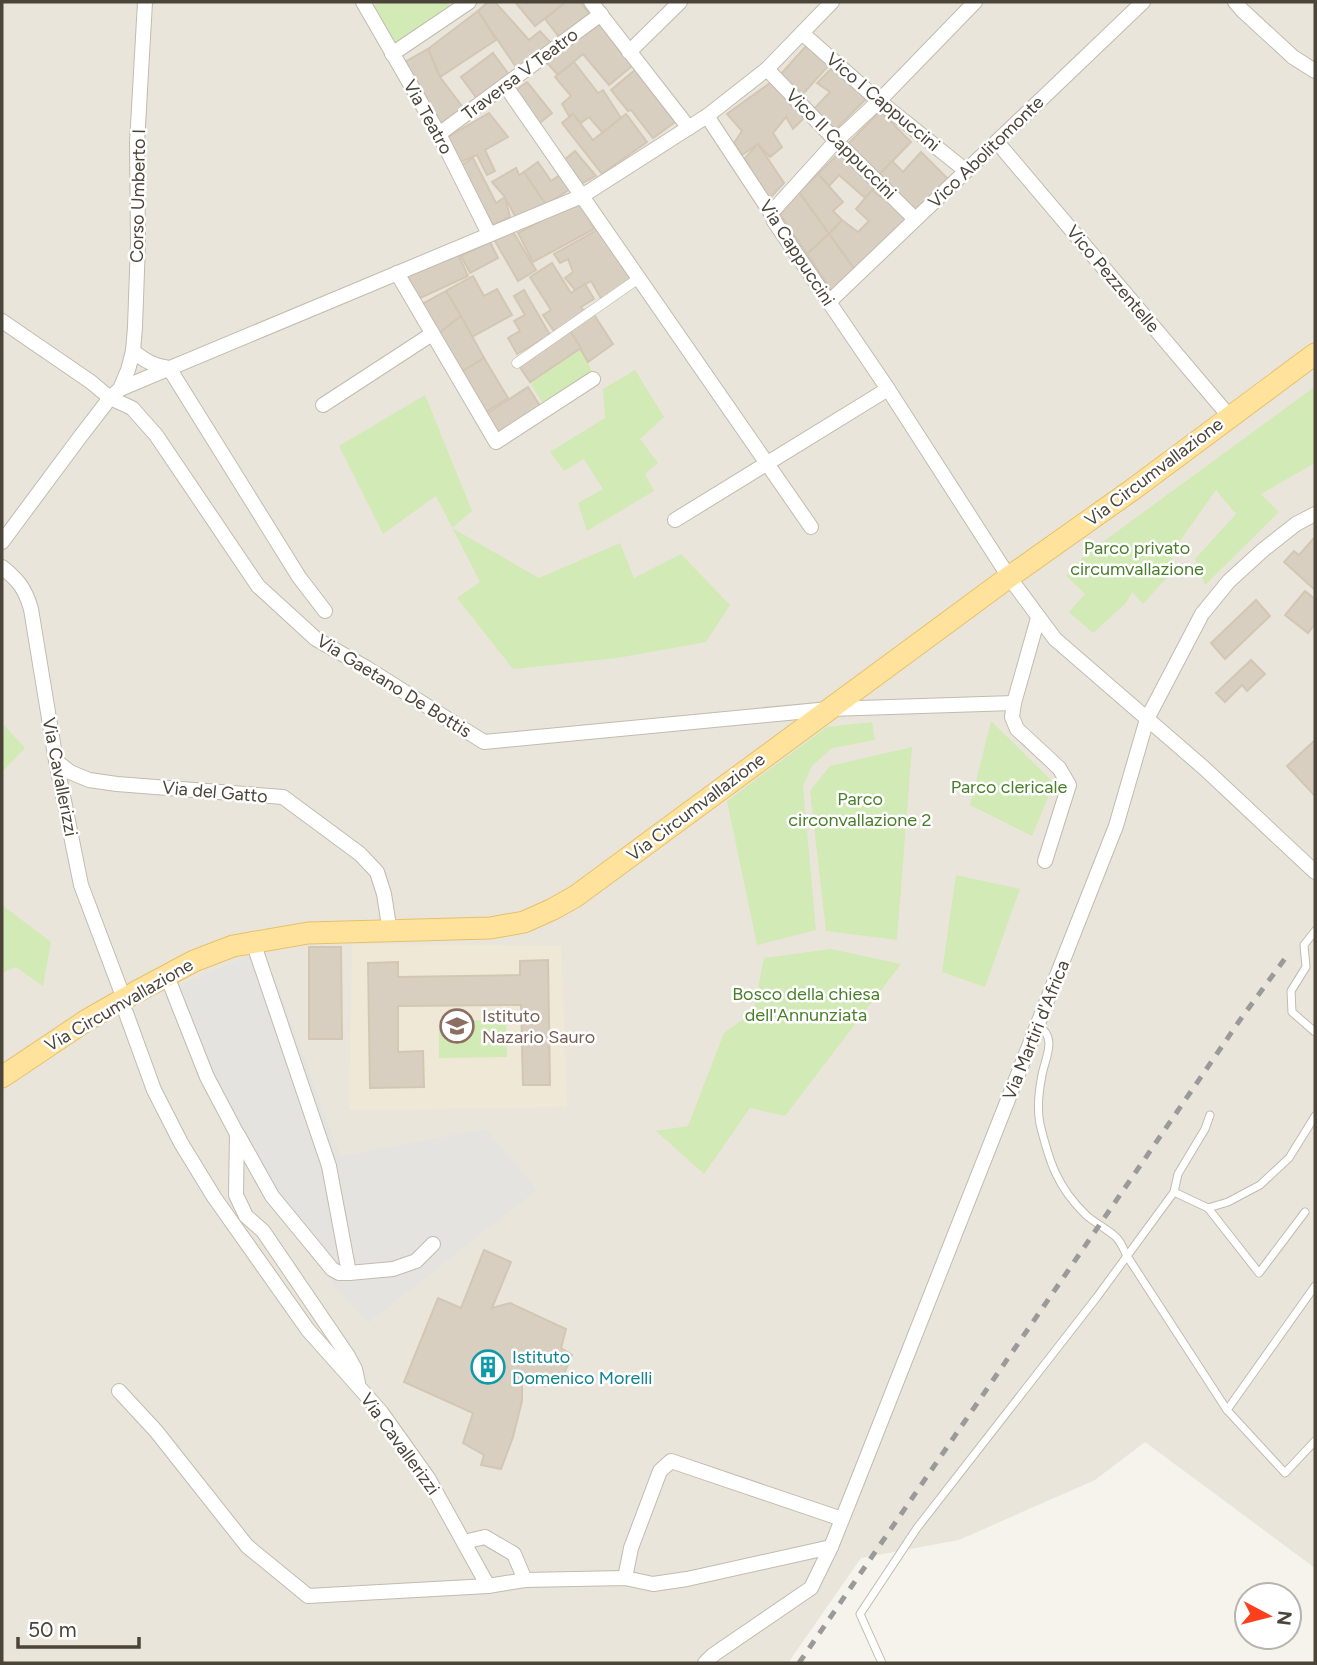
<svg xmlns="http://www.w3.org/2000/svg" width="1317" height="1665" viewBox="0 0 1317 1665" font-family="Figtree,sans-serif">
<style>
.residential{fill:#eae5da}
.education{fill:#efe8d6}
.green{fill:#d2eab5}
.parking{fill:#e5e3e0}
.building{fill:#d8cfc1;stroke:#d3c7b4;stroke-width:2}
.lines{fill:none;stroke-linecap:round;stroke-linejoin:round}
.service-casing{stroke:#c2bbae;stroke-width:9}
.pedestrian-casing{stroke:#c2bbae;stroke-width:11}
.minor-casing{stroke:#c2bbae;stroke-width:16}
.primary-casing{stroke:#e6c16a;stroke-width:23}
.service{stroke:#fff;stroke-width:7}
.pedestrian{stroke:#fff;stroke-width:10}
.minor{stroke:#fff;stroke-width:14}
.primary{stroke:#ffe39c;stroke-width:21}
.rail{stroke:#9a9a9a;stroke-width:5;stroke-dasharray:9 9;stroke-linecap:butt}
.labels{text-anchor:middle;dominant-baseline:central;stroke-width:5;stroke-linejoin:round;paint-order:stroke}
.street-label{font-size:18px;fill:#4b4439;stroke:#fff}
.park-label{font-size:18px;fill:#4a7f2a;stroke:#fff}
.education-label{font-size:18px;fill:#785e54;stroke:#fff;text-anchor:start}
.culture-label{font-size:18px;fill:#0d838f;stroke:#fff;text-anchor:start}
</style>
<rect width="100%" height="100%" fill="#f6f3ec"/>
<path class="residential" d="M 2,2 L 1315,2 L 1315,1568 L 1145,1442 L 1095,1480 L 959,1540 L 861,1558 L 788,1663 L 2,1663 Z"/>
<path class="education" d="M 352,944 L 561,946 L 567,1107 L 349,1110 Z"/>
<g class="green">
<path d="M 379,2 L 447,2 L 453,12 L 392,54 L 368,10 Z"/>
<path d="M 581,348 L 593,374 L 545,407 L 530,382 Z"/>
<path d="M 635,370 L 664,417 L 640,439 L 658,463 L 645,474 L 654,491 L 587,531 L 578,503 L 603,489 L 584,459 L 564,471 L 550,452 L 605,418 L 603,389 Z"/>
<path d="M 1313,388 L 1315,389 L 1315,463 L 1261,494 L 1279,512 L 1205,585 L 1195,559 L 1236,514 L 1216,490 L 1172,552 L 1172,572 L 1143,604 L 1132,592 L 1126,603 L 1093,633 L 1069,612 L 1085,594 L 1066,576 L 1085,555 Z"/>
<path d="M 425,395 L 472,511 L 452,528 L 539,578 L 620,543 L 634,578 L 681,554 L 730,605 L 706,642 L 617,658 L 513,669 L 457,598 L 480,582 L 436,496 L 383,534 L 339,446 Z"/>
<path d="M 991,721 L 1054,783 L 1032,836 L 970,805 Z"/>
<path d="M 872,722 L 875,740 L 832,748 L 812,766 L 803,786 L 816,930 L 757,945 L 727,801 L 827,727 Z"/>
<path d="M 2,723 L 25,748 L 2,772 Z"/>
<path d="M 912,747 L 897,940 L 826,931 L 810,791 L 830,766 Z"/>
<path d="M 956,875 L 1020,889 L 985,987 L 942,972 Z"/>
<path d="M 2,905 L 51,942 L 43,986 L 16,967 L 2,973 Z"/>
<path d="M 831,949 L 901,964 L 785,1116 L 750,1108 L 704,1174 L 656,1131 L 688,1126 L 724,1033 L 753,1012 L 764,958 Z"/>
<path d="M 506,1020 L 507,1057 L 439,1058 L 439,1021 Z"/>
</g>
<path class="parking" d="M 264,949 L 340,1156 L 486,1129 L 537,1190 L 368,1323 L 335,1286 L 270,1195 L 170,989 Z"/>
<g class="building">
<path d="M 488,2 L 495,2 L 529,40 L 540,31 L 552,44 L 518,70 L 478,11 Z"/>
<path d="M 515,2 L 566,2 L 535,26 Z"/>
<path d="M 566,2 L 580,2 L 591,15 L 560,38 L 545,19 Z"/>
<path d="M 478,11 L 496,40 L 440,77 L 428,49 Z"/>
<path d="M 599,23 L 632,66 L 609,85 L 583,54 L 558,75 L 546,62 Z"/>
<path d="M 808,44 L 830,64 L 801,96 L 779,76 Z"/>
<path d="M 428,49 L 440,77 L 464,109 L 440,124 L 405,62 Z"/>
<path d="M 493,53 L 510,76 L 478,100 L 461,77 Z"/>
<path d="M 574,62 L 598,93 L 603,90 L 621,118 L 603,133 L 589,117 L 581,123 L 573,114 L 569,116 L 562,104 L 571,96 L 555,77 Z"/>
<path d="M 831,69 L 867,98 L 833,132 L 813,110 L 830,92 L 817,83 Z"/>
<path d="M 635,70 L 675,122 L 653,138 L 631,110 L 628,111 L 611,90 Z"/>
<path d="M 527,82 L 552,113 L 537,125 L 512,93 Z"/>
<path d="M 770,83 L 805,117 L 793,129 L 786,117 L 773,133 L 782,147 L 770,157 L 758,144 L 742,155 L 734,143 L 742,131 L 727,114 Z"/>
<path d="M 880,111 L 911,142 L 879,175 L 848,144 Z"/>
<path d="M 489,113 L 508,137 L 485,150 L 495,171 L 487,175 L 477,155 L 458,163 L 446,138 Z"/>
<path d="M 573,114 L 593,140 L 626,114 L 647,142 L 602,174 L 562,123 Z"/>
<path d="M 758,144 L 784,183 L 769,199 L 744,159 Z"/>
<path d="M 575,151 L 596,176 L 577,186 L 563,161 Z"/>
<path d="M 840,152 L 877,186 L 865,198 L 839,175 L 829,186 L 818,174 Z"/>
<path d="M 921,152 L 948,179 L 916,211 L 879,175 L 892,161 L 903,172 Z"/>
<path d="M 473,158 L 496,203 L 505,197 L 510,217 L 493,225 L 460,166 Z"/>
<path d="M 538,162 L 551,181 L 563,173 L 573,187 L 546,205 L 524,172 Z"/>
<path d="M 516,168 L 519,175 L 524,172 L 546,205 L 517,220 L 505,197 L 492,182 Z"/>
<path d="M 818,174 L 843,202 L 833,211 L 842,220 L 829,234 L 799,192 Z"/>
<path d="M 872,190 L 883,199 L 887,196 L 909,217 L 855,270 L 829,234 L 842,220 L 858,232 L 869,221 L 856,209 Z"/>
<path d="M 799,192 L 829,234 L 807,254 L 780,214 Z"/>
<path d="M 579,200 L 594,229 L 533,262 L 518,233 Z"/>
<path d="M 599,229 L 632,277 L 602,300 L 591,281 L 575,290 L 565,278 L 573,272 L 568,259 L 560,263 L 554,254 Z"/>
<path d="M 512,230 L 536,270 L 518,281 L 495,241 Z"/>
<path d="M 829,234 L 855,270 L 833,293 L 807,254 Z"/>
<path d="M 490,242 L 498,258 L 470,273 L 461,256 Z"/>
<path d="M 457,252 L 468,276 L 416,300 L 405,276 Z"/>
<path d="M 552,263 L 571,293 L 585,284 L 594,299 L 581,307 L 586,314 L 556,334 L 543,315 L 551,310 L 530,277 Z"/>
<path d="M 473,276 L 484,296 L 497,289 L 512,315 L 472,337 L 446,291 Z"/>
<path d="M 524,290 L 550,335 L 517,354 L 508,338 L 520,331 L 514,321 L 525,315 L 514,296 Z"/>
<path d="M 446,291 L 461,316 L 438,334 L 422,304 Z"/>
<path d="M 593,313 L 613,344 L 588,362 L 569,329 Z"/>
<path d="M 461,316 L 484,358 L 460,373 L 438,334 Z"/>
<path d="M 569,329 L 581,348 L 530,382 L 517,363 Z"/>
<path d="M 484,358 L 508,398 L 484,413 L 460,373 Z"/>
<path d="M 528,387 L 542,409 L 499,437 L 485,415 Z"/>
<path d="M 1315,537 L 1315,590 L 1284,562 L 1294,551 L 1299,555 Z"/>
<path d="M 1305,591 L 1315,599 L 1315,624 L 1308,633 L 1285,615 Z"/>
<path d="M 1256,600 L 1270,616 L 1225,659 L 1211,643 Z"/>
<path d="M 1251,660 L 1265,674 L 1247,691 L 1242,685 L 1225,702 L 1216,693 Z"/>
<path d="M 1315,740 L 1315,796 L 1287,766 Z"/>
<path d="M 309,947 L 341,947 L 342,1039 L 309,1039 Z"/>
<path d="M 548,960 L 550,1085 L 523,1085 L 521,1005 L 398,1006 L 398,1052 L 423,1051 L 424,1087 L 370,1088 L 368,963 L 398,962 L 398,977 L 520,975 L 520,961 Z"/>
<path d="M 484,1250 L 511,1262 L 492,1308 L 510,1303 L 566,1329 L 561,1348 L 572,1355 L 560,1383 L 544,1386 L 522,1379 L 522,1401 L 513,1437 L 501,1469 L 481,1465 L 484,1455 L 463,1443 L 473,1413 L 404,1382 L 438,1298 L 461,1308 Z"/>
</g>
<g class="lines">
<defs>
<g id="service">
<path d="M 1315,931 L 1304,945 L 1306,967 L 1291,991 L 1292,1012 L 1315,1032"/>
<path d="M 1038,1026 C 1058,1037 1045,1058 1042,1075 C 1039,1090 1037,1109 1040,1124 C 1049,1161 1057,1187 1086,1215 C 1095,1223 1107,1229 1116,1237 C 1121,1242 1124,1250 1127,1256 L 1227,1410 L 1285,1473 L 1315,1441"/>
<path d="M 1174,1192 L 1208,1208 L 1228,1202 L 1260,1185 L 1289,1158 L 1315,1116"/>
<path d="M 1208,1208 L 1259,1273 L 1305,1212"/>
<path d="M 1227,1410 L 1315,1286"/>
<path d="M 882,1663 L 860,1614 L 917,1528 L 1097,1297 L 1174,1192 L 1178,1174 L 1205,1129 L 1210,1115"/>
</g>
<path id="pedestrian" d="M 517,363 L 639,278"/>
<g id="minor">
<path d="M 363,2 L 439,134 L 489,234"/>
<path d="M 591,2 L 689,128"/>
<path d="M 1235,2 L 1242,10 L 1293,57 L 1315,71"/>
<path d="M 802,33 L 879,101 L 965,170"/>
<path d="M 629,52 L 680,2"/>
<path d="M 392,54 L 469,2"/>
<path d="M 767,69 L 836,141 L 915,219"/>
<path d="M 505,85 L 811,527"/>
<path d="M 707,116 L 771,213 L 774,221 L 888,389 L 1009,577 L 1055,639 L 1204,768 L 1315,872"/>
<path d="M 439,134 L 601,14"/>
<path d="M 997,142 L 1229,416"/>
<path d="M 771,213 L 836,141 L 879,101 L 975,2"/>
<path d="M 397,273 L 496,442 L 593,379"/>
<path d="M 829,302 L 1143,2"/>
<path d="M 2,321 L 91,382 L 110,398 L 132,408 L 156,435 L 258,586 L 316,639 L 365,667 L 484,742 L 829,709 L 1014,703"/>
<path d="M 133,351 C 145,361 154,366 169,368"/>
<path d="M 169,368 L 299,577 L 325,611"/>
<path d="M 120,389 L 582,196 L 707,116 L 767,69 L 832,2"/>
<path d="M 323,405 L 432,334"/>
<path d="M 675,520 L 888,389"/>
<path d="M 2,542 L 80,437 L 110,398 L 120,389 L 128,370 L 133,351 L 135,327 L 138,243 L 137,143 L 145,2"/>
<path d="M 2,567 C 18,580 25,588 31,609 L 56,761 L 81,885 L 121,991"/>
<path d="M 1038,618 L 1014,703 L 1012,717 L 1017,729 L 1059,768 L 1069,785 L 1045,861"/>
<path d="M 56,761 L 70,772 L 89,780 L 117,784 L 283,797 L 360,854 L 377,872 L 384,894 L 390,932"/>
<path d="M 253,942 L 329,1166 L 349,1273 L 393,1269 L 416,1261 L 433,1244"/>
<path d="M 167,976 L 207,1077 L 237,1134 L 236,1195 L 246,1216 L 263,1231 L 348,1356 L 355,1369 L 358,1383"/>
<path d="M 126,1013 L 154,1090 L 181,1143 L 214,1197 L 308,1330 L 381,1412 L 428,1478 L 488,1586 L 525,1580 L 625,1578 L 653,1584 L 687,1579 L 831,1547"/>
<path d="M 238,1135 L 272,1196 L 332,1269 L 339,1273 L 349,1273"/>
<path d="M 119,1391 L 156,1431 L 247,1546 L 308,1596 L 488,1586"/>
<path d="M 464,1542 L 485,1537 L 514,1554 L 525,1580"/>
<path d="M 625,1578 L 631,1548 L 660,1471 L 671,1461 L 842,1519"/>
<path d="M 705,1663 L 713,1655 L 811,1588 L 831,1547 L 857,1482 L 1116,826 L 1147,719 L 1202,614 L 1229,581 L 1263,550 L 1296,524 L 1315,514"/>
</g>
<path id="primary" d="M 2,1077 L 87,1020 L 136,992 L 194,961 L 233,946 L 308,933 L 490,928 L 524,922 L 553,909 L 576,896 L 1009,577 L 1132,490 L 1315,354"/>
</defs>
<use href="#service" class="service-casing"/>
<use href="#pedestrian" class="pedestrian-casing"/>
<use href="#minor" class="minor-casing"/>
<use href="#primary" class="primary-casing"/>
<use href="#service" class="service"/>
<use href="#pedestrian" class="pedestrian"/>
<use href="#minor" class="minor"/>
<use href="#primary" class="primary"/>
<path class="rail" d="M 799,1663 L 1240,1020 L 1289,953"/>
</g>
<defs>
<symbol id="school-ring" viewBox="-11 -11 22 22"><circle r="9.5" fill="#fff" stroke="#8d6e63" stroke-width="1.5"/><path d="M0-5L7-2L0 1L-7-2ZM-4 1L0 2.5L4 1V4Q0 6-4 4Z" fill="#8d6e63"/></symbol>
<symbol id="building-ring" viewBox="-11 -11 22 22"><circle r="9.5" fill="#fff" stroke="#0f9aa8" stroke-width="1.5"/><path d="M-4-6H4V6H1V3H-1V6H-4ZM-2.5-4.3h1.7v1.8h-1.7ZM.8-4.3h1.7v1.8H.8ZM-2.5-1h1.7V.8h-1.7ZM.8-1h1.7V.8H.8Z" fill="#0f9aa8"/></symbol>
</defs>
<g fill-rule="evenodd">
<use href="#school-ring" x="438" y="1007" width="38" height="38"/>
<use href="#building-ring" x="469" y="1348" width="38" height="38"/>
</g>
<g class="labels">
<g class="street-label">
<text transform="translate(520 74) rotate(-37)">Traversa V Teatro</text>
<text transform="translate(883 102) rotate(40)">Vico I Cappuccini</text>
<text transform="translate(428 117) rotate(61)">Via Teatro</text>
<text transform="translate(841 144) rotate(45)">Vico II Cappuccini</text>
<text transform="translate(986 152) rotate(-44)">Vico Abolitomonte</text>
<text transform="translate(138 196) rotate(-89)">Corso Umberto I</text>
<text transform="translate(797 253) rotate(57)">Via Cappuccini</text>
<text transform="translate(1113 279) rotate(50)">Vico Pezzentelle</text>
<text transform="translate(1154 472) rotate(-37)">Via Circumvallazione</text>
<text transform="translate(394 686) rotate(32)">Via Gaetano De Bottis</text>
<text transform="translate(60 777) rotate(79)">Via Cavallerizzi</text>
<text transform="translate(215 792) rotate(5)">Via del Gatto</text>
<text transform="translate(696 807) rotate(-37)">Via Circumvallazione</text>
<text transform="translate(119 1005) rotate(-30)">Via Circumvallazione</text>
<text transform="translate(1036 1030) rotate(-68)">Via Martiri d'Africa</text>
<text transform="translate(400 1444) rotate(54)">Via Cavallerizzi</text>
</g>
<g class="park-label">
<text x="1137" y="548">Parco privato<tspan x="1137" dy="21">circumvallazione</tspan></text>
<text x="1009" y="787">Parco clericale</text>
<text x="860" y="799">Parco<tspan x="860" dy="21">circonvallazione 2</tspan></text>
<text x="806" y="994">Bosco della chiesa<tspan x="806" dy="21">dell'Annunziata</tspan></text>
</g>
<g class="education-label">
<text x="482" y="1016">Istituto<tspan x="482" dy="21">Nazario Sauro</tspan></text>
</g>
<g class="culture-label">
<text x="512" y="1357">Istituto<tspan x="512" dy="21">Domenico Morelli</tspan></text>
</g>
</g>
<rect width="1317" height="1665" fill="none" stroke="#4b4439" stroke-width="7"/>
<g transform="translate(1268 1616) rotate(97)"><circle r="33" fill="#ffffff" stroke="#b7b4b0" stroke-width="2"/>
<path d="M0-5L12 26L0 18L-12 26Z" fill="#fc3f1d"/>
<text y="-10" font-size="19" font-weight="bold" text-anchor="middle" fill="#4b4439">N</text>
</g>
<path d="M18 1637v10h121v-10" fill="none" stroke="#4b4439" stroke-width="3.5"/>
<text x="28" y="1637" font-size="21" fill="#4b4439" stroke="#ffffff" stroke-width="5" paint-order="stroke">50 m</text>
</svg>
